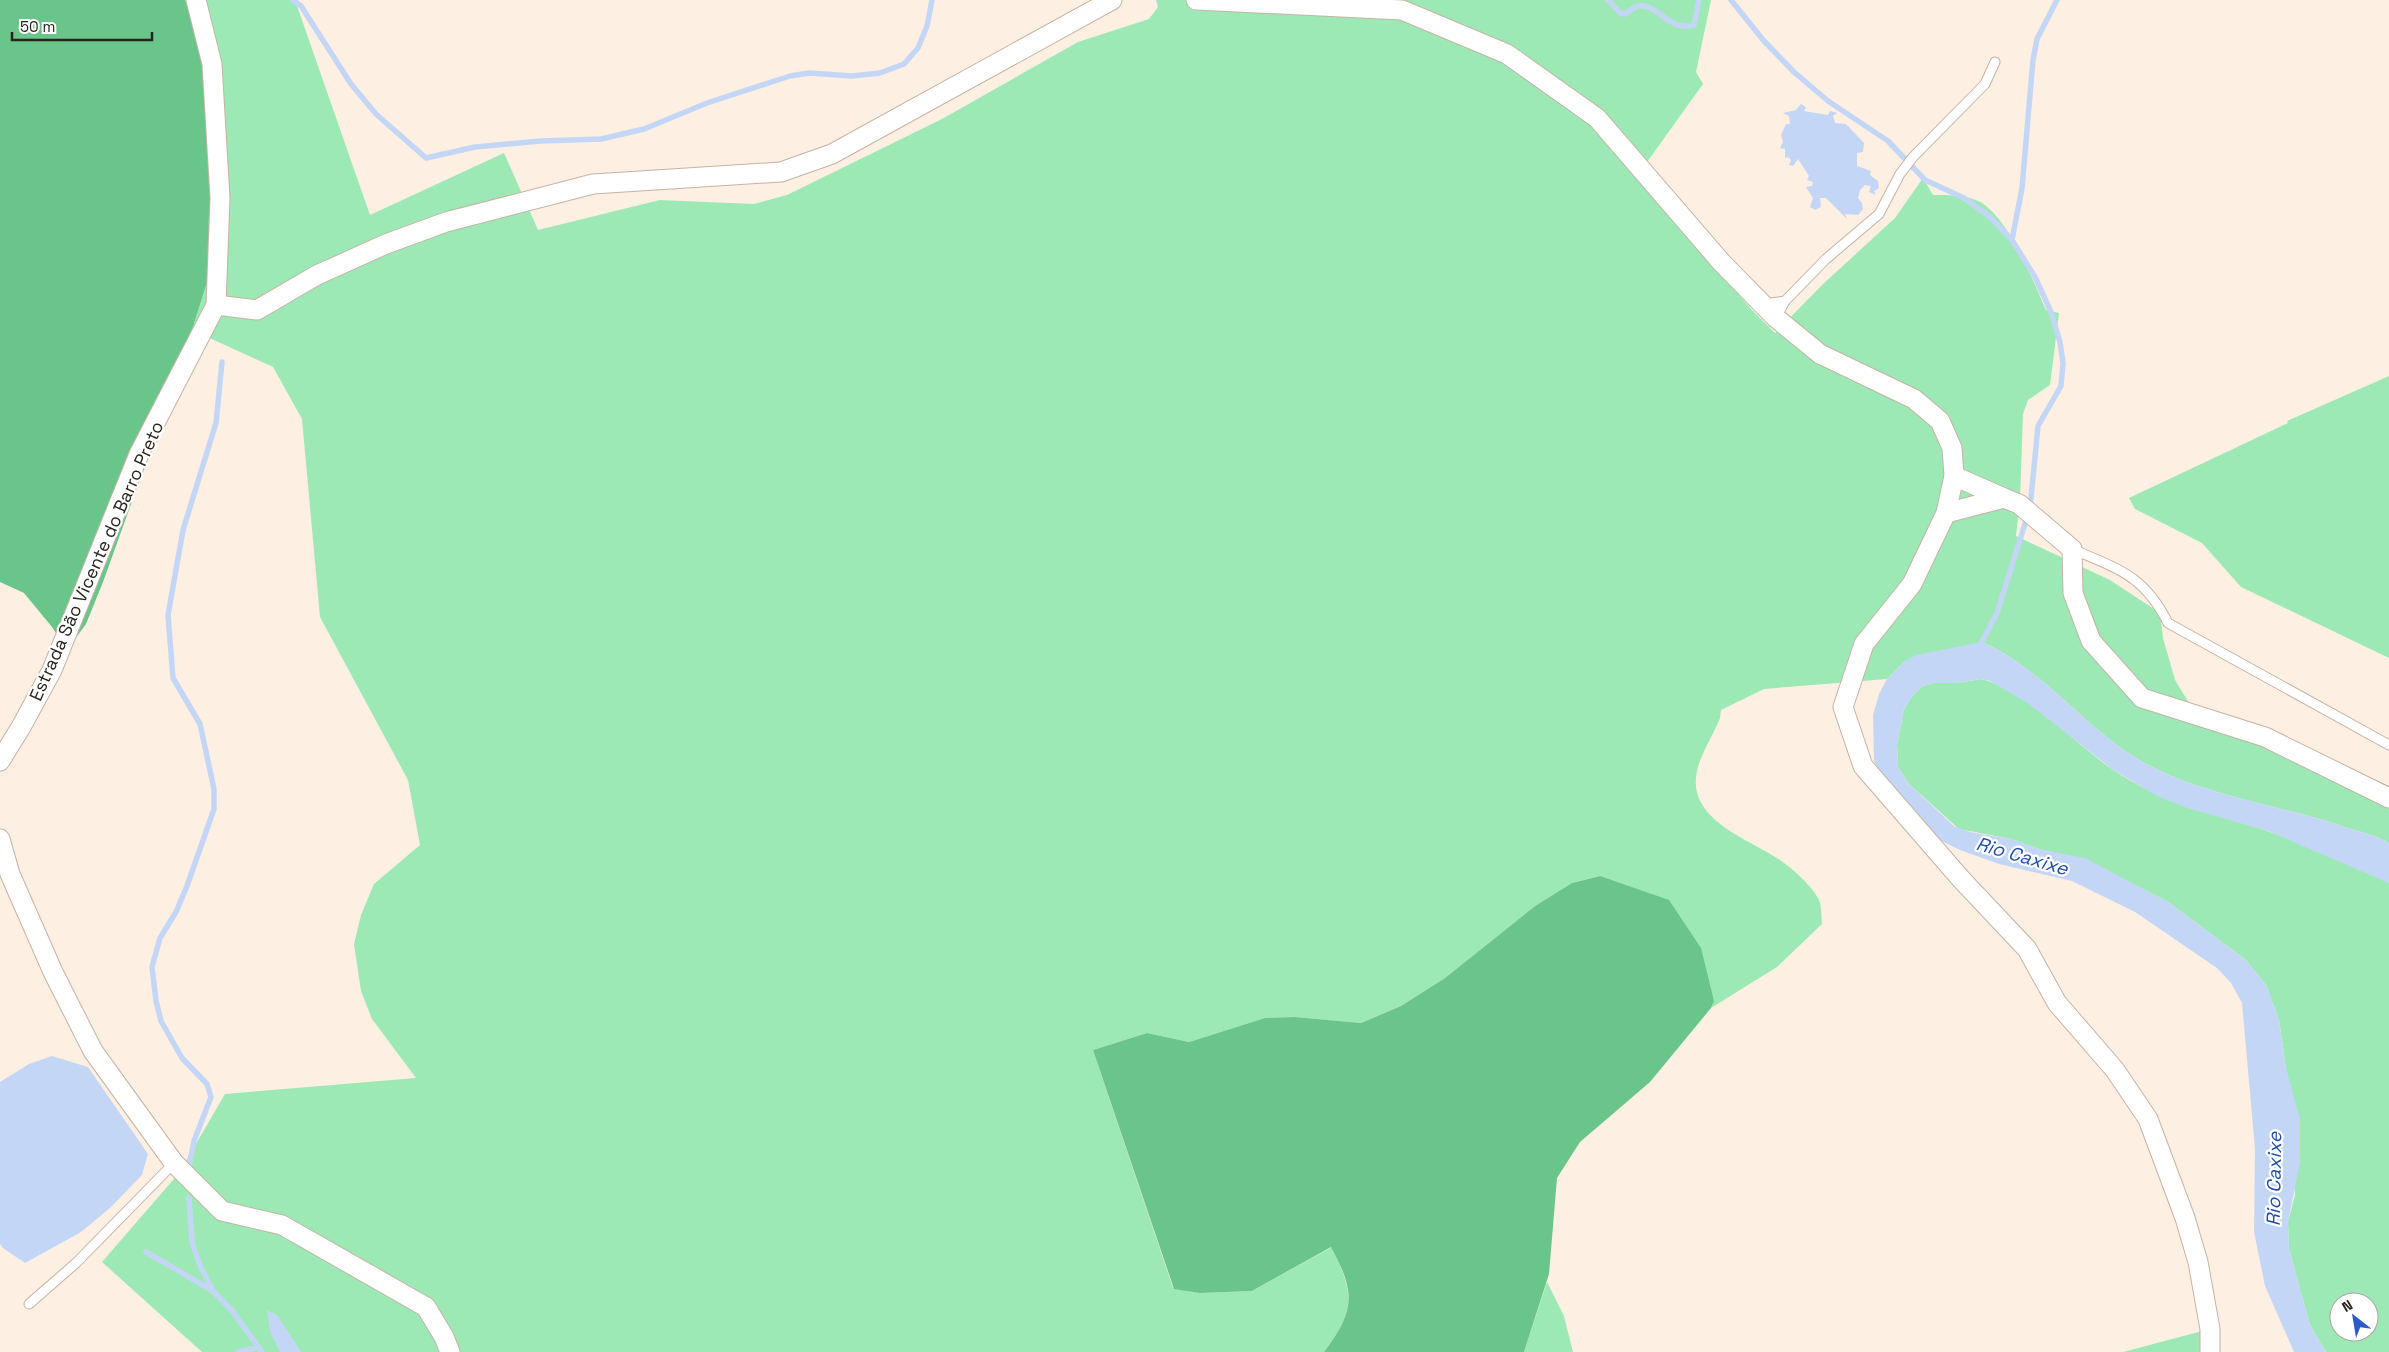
<svg xmlns="http://www.w3.org/2000/svg" width="2389" height="1352" viewBox="0 0 2389 1352" font-family="'Space Grotesk',sans-serif">
<style>
.green{fill:#9ce9b5;fill-rule:evenodd}
.forest{fill:#6ac58b}
.water{fill:#c4d6f6}
.lines{fill:none;stroke-linecap:round;stroke-linejoin:round}
.stream{stroke:#c4d6f6;stroke-width:5.5}
.service-casing{stroke:#c5b4a4;stroke-width:11}
.minor-casing{stroke:#c5b4a4;stroke-width:21}
.service{stroke:#fff;stroke-width:9}
.minor{stroke:#fff;stroke-width:19}
.labels{text-anchor:middle;dominant-baseline:central;stroke-width:4.5;stroke-linejoin:round;paint-order:stroke}
.street-label{font-size:18px;fill:#29231d;stroke:#fff}
.water-label{font-size:19px;font-style:italic;fill:#204fa8;stroke:#fff}
</style>
<rect width="100%" height="100%" fill="#fdefe2"/>
<g class="green">
<path d="M 185,0 L 295,0 L 370,215 L 504,153 L 538,230 L 660,200 L 754,204 L 787,195 L 942,119 L 1078,42 L 1149,19 L 1158,7 L 1156,0 L 1711,0 L 1696,72 L 1703,84 L 1637,176 L 1752,310 L 1775,333 L 1822,285 L 1895,218 L 1923,178 L 1933,195 C 1947,195 1965,195 1978,201 C 2008,215 2033,281 2046,310 L 2059,313 L 2050,385 L 2028,400 L 2023,414 L 2020,500 L 2016,536 L 2110,580 L 2160,613 L 2163,638 L 2175,680 L 2189,703 L 2213,716 L 2247,721 L 2389,786 L 2389,843 C 2375,834 2355,831 2339,825 C 2280,806 2208,795 2154,768 C 2090,737 2048,671 1982,642 L 1904,662 L 1887,679 L 1764,689 L 1721,710 L 1720,718 C 1714,734 1700,755 1697,771 C 1686,820 1750,839 1780,860 C 1793,869 1810,884 1818,898 C 1822,904 1821,916 1822,924 L 1777,967 L 1711,1008 L 1714,1001 L 1600,876 L 1572,883 L 1535,906 L 1445,978 L 1401,1006 L 1361,1023 L 1295,1017 L 1265,1018 L 1189,1042 L 1147,1033 L 1093,1050 L 1173,1288 L 1200,1293 L 1252,1291 L 1332,1247 C 1354,1295 1356,1309 1324,1352 L 202,1352 L 102,1262 L 179,1173 L 225,1094 L 416,1078 L 372,1019 L 361,991 L 354,944 L 361,915 L 374,884 L 420,845 L 408,780 L 320,617 L 302,419 L 273,367 L 192,330 L 217,251 L 203,52 Z"/>
<path d="M 2389,376 L 2389,658 L 2241,587 L 2202,543 L 2135,509 L 2129,498 L 2288,423 L 2287,421 Z"/>
<path d="M 1981,679 C 2025,689 2074,743 2112,769 C 2163,804 2210,811 2267,831 C 2308,845 2350,864 2389,883 L 2389,1352 L 2326,1352 L 2310,1325 L 2289,1249 L 2288,1222 L 2295,1195 L 2286,1068 L 2279,1020 L 2266,985 L 2246,960 L 2168,902 L 2137,886 L 2039,849 L 2011,839 L 1959,829 L 1909,784 L 1898,767 L 1897,745 L 1904,709 L 1913,695 L 1923,686 L 1934,683 L 1957,683 ZM 2339,1302 L 2369,1302 L 2369,1332 L 2339,1332 Z"/>
<path d="M 1547,1282 L 1564,1316 L 1573,1352 L 1524,1352 Z"/>
<path d="M 2210,1329 L 2213,1352 L 2123,1352 Z"/>
</g>
<g class="forest">
<path d="M 0,0 L 185,0 L 203,52 L 217,251 L 179,371 L 103,582 L 86,624 L 67,650 L 52,627 L 24,593 L 0,582 Z"/>
<path d="M 1600,876 L 1669,900 L 1701,948 L 1714,1001 L 1711,1008 L 1650,1082 L 1580,1142 L 1557,1178 L 1549,1274 L 1524,1352 L 1324,1352 C 1355,1311 1356,1293 1331,1247 L 1252,1291 L 1200,1293 L 1174,1289 L 1093,1050 L 1147,1033 L 1189,1042 L 1265,1018 L 1295,1017 L 1361,1023 L 1401,1006 L 1445,978 L 1535,906 L 1572,883 Z"/>
</g>
<g class="water">
<path d="M 1801,104 L 1806,107 L 1804,111 L 1828,115 L 1830,111 L 1837,113 L 1833,116 L 1835,123 L 1846,124 L 1864,143 L 1863,152 L 1857,153 L 1857,166 L 1871,171 L 1870,175 L 1878,181 L 1879,188 L 1874,191 L 1876,195 L 1869,192 L 1871,186 L 1865,185 L 1860,190 L 1858,198 L 1862,203 L 1863,209 L 1858,215 L 1845,214 L 1847,219 L 1826,198 L 1820,198 L 1821,207 L 1815,210 L 1810,207 L 1813,198 L 1806,187 L 1812,186 L 1813,182 L 1807,180 L 1809,176 L 1798,159 L 1793,166 L 1789,165 L 1791,160 L 1788,157 L 1785,158 L 1785,149 L 1780,148 L 1783,142 L 1781,135 L 1786,124 L 1790,124 L 1789,116 L 1783,113 L 1796,110 Z"/>
<path d="M 1982,642 C 2048,671 2090,737 2154,768 C 2208,795 2280,806 2339,825 C 2355,831 2375,834 2389,843 L 2389,883 L 2268,831 L 2187,808 L 2157,796 L 2112,769 L 2029,704 L 1990,681 L 1981,679 L 1957,683 L 1934,683 L 1923,686 L 1913,695 L 1904,709 L 1897,745 L 1898,767 L 1909,784 L 1954,826 L 1970,832 L 2011,839 L 2039,849 L 2085,858 L 2168,902 L 2246,960 L 2266,985 L 2279,1020 L 2286,1068 L 2300,1119 L 2300,1163 L 2288,1222 L 2289,1249 L 2310,1325 L 2326,1352 L 2294,1352 L 2265,1286 L 2254,1232 L 2255,1149 L 2242,1003 L 2231,983 L 2217,968 L 2135,912 L 2072,881 L 1999,864 L 1960,850 L 1932,836 L 1882,778 L 1874,761 L 1873,715 L 1879,694 L 1887,679 L 1904,662 L 1916,655 Z"/>
<path d="M 52,1056 L 88,1067 L 148,1154 L 142,1175 L 110,1208 L 81,1232 L 25,1263 L 3,1248 L 0,1244 L 0,1082 L 29,1064 Z"/>
<path d="M 267,1310 L 278,1316 L 301,1352 L 280,1352 L 270,1332 Z"/>
</g>
<g class="lines">
<g class="stream">
<path d="M 293,0 L 301,6 L 351,84 L 376,114 L 426,158 L 475,147 L 541,141 L 601,139 L 644,129 L 707,103 L 790,76 L 809,73 L 852,76 L 880,73 L 904,64 L 918,48 L 927,26 L 932,0"/>
<path d="M 1608,0 L 1620,13 L 1625,14 C 1629,11 1634,7 1639,6 C 1657,3 1670,33 1694,25 L 1699,0"/>
<path d="M 1731,0 L 1764,41 L 1794,72 L 1828,101 L 1888,141 L 1925,180 L 1964,198 L 1989,216 L 2012,240 L 2035,277 L 2051,312 L 2060,342 L 2063,363 L 2061,386 L 2038,426 L 2030,508 L 1997,613 L 1978,649"/>
<path d="M 2012,240 L 2022,188 L 2033,60 L 2037,39 L 2057,0"/>
<path d="M 189,1166 L 194,1141 L 211,1097 L 207,1084 L 182,1058 L 161,1021 L 156,1001 L 152,967 L 160,938 L 176,912 L 187,886 L 214,809 L 214,789 L 200,724 L 173,678 L 168,615 L 183,530 L 216,423 L 222,362"/>
<path d="M 189,1198 L 192,1242 L 201,1268 L 213,1291 L 233,1312 L 262,1352"/>
<path d="M 146,1252 L 213,1291"/>
<path d="M 238,1352 L 259,1347"/>
</g>
<defs>
<g id="service">
<path d="M 1785,301 L 1826,259 L 1879,214 L 1900,174 L 1913,157 L 1985,84 L 1995,62"/>
<path d="M 1763,304 L 1785,301 L 1776,318"/>
<path d="M 2072,549 C 2118,569 2144,575 2168,623 L 2389,745"/>
<path d="M 29,1304 L 76,1263 L 174,1163"/>
</g>
<g id="minor">
<path d="M 1196,0 L 1402,10 L 1507,54 L 1597,118 L 1722,263 L 1776,318 L 1820,354 L 1914,399 L 1940,421 L 1952,448 L 1954,476 L 1946,513 L 1912,584 L 1864,644 L 1843,707 L 1863,766 L 1961,879 L 2027,949 L 2057,1003 L 2115,1070 L 2148,1119 L 2185,1218 L 2198,1262 L 2210,1329 L 2210,1352"/>
<path d="M 216,305 L 257,310 L 317,275 L 386,244 L 446,222 L 593,184 L 781,172 L 832,154 L 1112,0"/>
<path d="M 2004,498 L 2019,504 L 2072,549 L 2073,593 L 2091,641 L 2142,698 L 2265,737 L 2389,798"/>
<path d="M 1946,513 L 2004,498 L 1954,476"/>
<path d="M 0,761 L 21,727 L 52,670 L 139,454 L 216,305 L 220,198 L 212,64 L 196,0"/>
<path d="M 0,839 L 10,874 L 53,972 L 93,1051 L 174,1163 L 222,1211 L 282,1225 L 426,1307 L 444,1337 L 450,1352"/>
</g>
</defs>
<use href="#service" class="service-casing"/>
<use href="#minor" class="minor-casing"/>
<use href="#service" class="service"/>
<use href="#minor" class="minor"/>
</g>
<g class="labels">
<g class="street-label">
<text transform="translate(96 561) rotate(-66)">Estrada São Vicente do Barro Preto</text>
</g>
<g class="water-label">
<text transform="translate(2022 856) rotate(16)">Rio Caxixe</text>
<text transform="translate(2274 1179) rotate(-89)">Rio Caxixe</text>
</g>
</g>
<g transform="translate(2354 1317) rotate(329)"><circle r="24" fill="#ffffff" stroke="#a9a7a5"/>
<path d="M0-4L9 19L0 12L-9 19Z" fill="#2e5ac9"/>
<text y="-8" font-size="14" font-weight="bold" text-anchor="middle" fill="#29231d">N</text>
</g>
<path d="M12 32v8h140v-8" fill="none" stroke="#29231d" stroke-width="2.5"/>
<text x="20" y="32" font-size="15" fill="#29231d" stroke="#ffffff" stroke-width="4" paint-order="stroke">50 m</text>
</svg>
